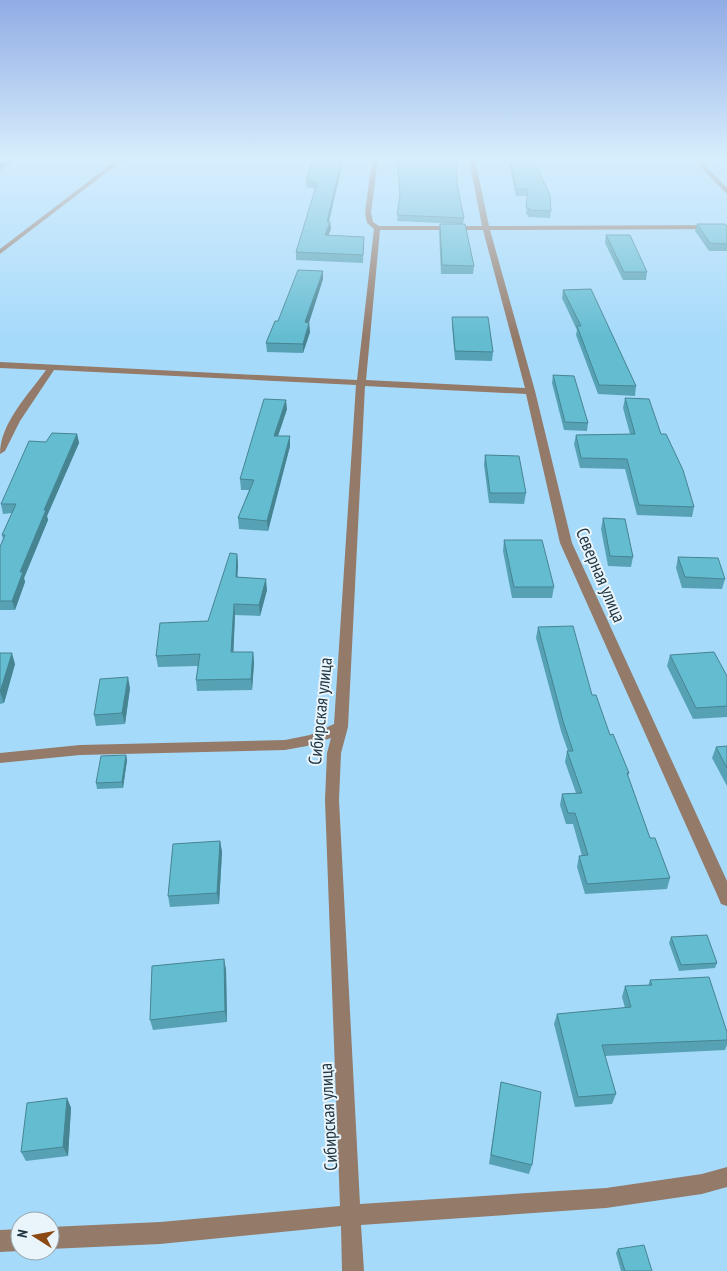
<svg xmlns="http://www.w3.org/2000/svg" width="727" height="1271" viewBox="0 0 727 1271" font-family="'PT Sans Narrow',sans-serif">
<style>
.lines{fill:none;stroke-linecap:round;stroke-linejoin:round}
.minor{fill:#947a69;fill-rule:evenodd}
.wall{fill:#56a2b4}
.shaded-wall{fill:#468492}
.building{fill:#64bcd1;stroke:#468492}
.labels{text-anchor:middle;dominant-baseline:central;stroke-width:4;stroke-linejoin:round;paint-order:stroke}
.street-label{font-size:18px;fill:#213643;stroke:#eaf5fb}
</style>
<rect width="100%" height="100%" fill="#a6dafa"/>
<g class="lines">
<g class="minor">
<path d="M 118,159 L 124,159 L 0,254 L 0,249 Z"/>
<path d="M 372,159 L 378,159 L 371,213 L 373,222 L 379,226 L 482,226 L 469,159 L 475,159 L 489,226 L 727,225 L 727,229 L 490,230 L 535,391 L 572,543 L 727,881 L 727,906 L 721,904 L 719,899 L 560,543 L 526,394 L 365,386 L 348,727 L 341,753 L 339,800 L 360,1204 L 606,1188 L 702,1174 L 727,1167 L 727,1187 L 702,1194 L 606,1208 L 361,1225 L 364,1271 L 342,1271 L 341,1226 L 160,1244 L 50,1249 L 50,1227 L 160,1222 L 340,1206 L 325,800 L 327,753 L 331,738 L 307,746 L 285,750 L 80,755 L 0,763 L 0,753 L 80,745 L 285,740 L 310,735 L 334,724 L 356,385 L 54,370 L 20,421 L 5,451 L 0,454 C 0,423 29,394 46,370 L 0,368 L 0,362 L 357,380 L 374,229 L 367,223 L 365,213 ZM 380,230 L 483,230 L 525,388 L 366,380 Z"/>
<path d="M 693,159 L 699,159 L 727,188 L 727,194 Z"/>
<path d="M 20,1229 L 20,1251 L 0,1252 L 0,1230 Z"/>
</g>
</g>
<g class="wall">
<path d="M 164,159 L 193,159 L 191,161 Z"/>
<path d="M 396,159 L 456,159 L 457,184 L 464,218 L 463,224 L 474,266 L 473,274 L 441,274 L 439,232 L 440,224 L 460,224 L 397,221 L 400,198 Z"/>
<path d="M 508,159 L 531,159 L 551,211 L 550,218 L 528,217 L 528,215 L 526,215 L 528,196 L 516,196 Z"/>
<path d="M 342,165 L 329,222 L 330,222 L 331,229 L 328,235 L 364,237 L 363,263 L 296,260 L 296,252 L 315,189 L 306,187 L 306,180 Z"/>
<path d="M 697,224 L 727,227 L 727,251 L 709,251 L 695,231 Z"/>
<path d="M 606,235 L 647,272 L 646,280 L 623,280 L 605,243 Z"/>
<path d="M 323,279 L 309,323 L 310,332 L 303,353 L 267,352 L 266,343 L 278,321 Z"/>
<path d="M 563,290 L 636,386 L 635,396 L 598,394 L 576,335 L 577,330 L 562,298 Z"/>
<path d="M 452,317 L 493,352 L 492,361 L 455,360 L 452,325 Z"/>
<path d="M 553,375 L 588,423 L 587,431 L 564,430 L 552,383 Z"/>
<path d="M 625,398 L 661,434 L 694,507 L 692,517 L 637,515 L 625,469 L 580,468 L 574,444 L 576,435 L 630,434 L 623,408 Z"/>
<path d="M 287,409 L 278,436 L 290,436 L 290,446 L 268,531 L 239,529 L 238,518 L 249,490 L 241,490 L 240,479 Z"/>
<path d="M 77,434 L 79,443 L 47,516 L 48,520 L 24,578 L 25,582 L 15,610 L 0,610 L 0,547 L 3,539 L 2,535 L 12,513 L 3,514 L 1,504 L 46,442 Z"/>
<path d="M 485,455 L 526,493 L 524,504 L 489,503 L 484,465 Z"/>
<path d="M 603,518 L 633,557 L 631,567 L 608,566 L 601,529 Z"/>
<path d="M 504,540 L 554,587 L 552,598 L 512,598 L 503,551 Z"/>
<path d="M 237,554 L 238,565 L 237,578 L 267,590 L 260,616 L 235,615 L 233,652 L 253,652 L 254,663 L 252,690 L 197,691 L 196,680 L 198,666 L 158,667 L 156,656 L 208,621 Z"/>
<path d="M 678,557 L 725,579 L 722,589 L 682,588 L 676,568 Z"/>
<path d="M 538,627 L 592,695 L 610,735 L 629,773 L 628,776 L 650,838 L 670,878 L 667,889 L 585,894 L 577,867 L 579,856 L 582,856 L 573,824 L 566,824 L 560,805 L 562,794 L 576,793 L 565,762 L 567,751 L 568,751 L 561,731 L 536,638 Z"/>
<path d="M 0,653 L 15,664 L 4,703 L 0,704 Z"/>
<path d="M 670,655 L 727,676 L 727,717 L 693,719 L 667,666 Z"/>
<path d="M 130,688 L 125,724 L 96,726 L 94,715 Z"/>
<path d="M 727,746 L 727,786 L 712,758 L 716,747 Z"/>
<path d="M 126,755 L 127,760 L 123,788 L 97,789 L 96,783 Z"/>
<path d="M 220,841 L 222,852 L 219,904 L 170,907 L 168,896 Z"/>
<path d="M 671,937 L 717,963 L 715,968 L 679,971 L 669,943 Z"/>
<path d="M 226,969 L 227,1022 L 153,1030 L 150,1020 Z"/>
<path d="M 650,980 L 727,1032 L 727,1045 L 725,1050 L 605,1056 L 616,1094 L 612,1104 L 575,1107 L 554,1024 L 557,1014 L 625,1008 L 622,997 L 625,986 L 648,986 Z"/>
<path d="M 501,1082 L 532,1165 L 529,1174 L 489,1164 Z"/>
<path d="M 67,1098 L 71,1108 L 68,1156 L 26,1161 L 21,1152 Z"/>
<path d="M 618,1249 L 652,1271 L 621,1271 L 616,1253 Z"/>
</g>
<g class="shaded-wall">
<path d="M 8,159 L 17,159 L 0,170 L 0,164 Z"/>
<path d="M 342,159 L 342,165 L 327,229 L 327,222 Z"/>
<path d="M 330,222 L 331,229 L 325,243 L 325,235 Z"/>
<path d="M 323,271 L 323,279 L 306,331 L 305,322 Z"/>
<path d="M 309,323 L 310,332 L 303,353 L 303,344 Z"/>
<path d="M 286,400 L 287,409 L 275,445 L 274,436 Z"/>
<path d="M 77,434 L 79,443 L 47,516 L 48,520 L 24,578 L 25,582 L 15,610 L 12,601 L 20,572 L 44,510 Z"/>
<path d="M 290,436 L 290,446 L 268,531 L 267,521 Z"/>
<path d="M 237,554 L 238,565 L 237,588 L 236,577 Z"/>
<path d="M 266,579 L 267,590 L 260,616 L 259,605 Z"/>
<path d="M 234,604 L 235,615 L 233,663 L 231,652 Z"/>
<path d="M 253,652 L 254,663 L 252,690 L 251,679 Z"/>
<path d="M 12,653 L 15,664 L 4,703 L 0,692 Z"/>
<path d="M 128,677 L 130,688 L 125,724 L 122,713 Z"/>
<path d="M 126,755 L 127,760 L 123,788 L 122,782 Z"/>
<path d="M 220,841 L 222,852 L 219,904 L 217,893 Z"/>
<path d="M 224,959 L 226,969 L 227,1022 L 225,1011 Z"/>
<path d="M 67,1098 L 71,1108 L 68,1156 L 63,1147 Z"/>
</g>
<g class="building">
<path d="M 0,159 L 8,159 L 0,164 Z"/>
<path d="M 313,159 L 342,159 L 327,222 L 330,222 L 325,235 L 364,237 L 363,255 L 296,252 L 317,183 L 306,180 Z"/>
<path d="M 397,159 L 456,159 L 457,184 L 464,218 L 397,215 L 400,195 Z"/>
<path d="M 510,159 L 531,159 L 531,162 L 532,159 L 533,159 L 550,195 L 551,211 L 529,210 L 529,208 L 526,208 L 528,189 L 516,189 Z"/>
<path d="M 440,224 L 465,224 L 474,266 L 442,265 Z"/>
<path d="M 697,224 L 725,224 L 727,227 L 727,244 L 710,243 Z"/>
<path d="M 606,235 L 630,235 L 647,272 L 624,272 Z"/>
<path d="M 298,270 L 323,271 L 305,322 L 309,323 L 303,344 L 266,343 L 275,321 L 278,321 Z"/>
<path d="M 591,289 L 636,386 L 599,385 L 577,326 L 581,326 L 563,290 Z"/>
<path d="M 452,317 L 488,317 L 493,352 L 455,351 Z"/>
<path d="M 553,375 L 574,376 L 588,423 L 565,422 Z"/>
<path d="M 625,398 L 649,399 L 661,434 L 666,434 L 683,470 L 694,507 L 639,505 L 627,459 L 581,458 L 576,435 L 635,434 Z"/>
<path d="M 264,399 L 286,400 L 274,436 L 290,436 L 267,521 L 238,518 L 254,480 L 240,479 Z"/>
<path d="M 52,433 L 77,434 L 44,510 L 46,510 L 20,572 L 23,572 L 12,601 L 0,601 L 0,547 L 5,535 L 2,535 L 16,504 L 1,504 L 29,441 L 46,442 Z"/>
<path d="M 485,455 L 519,456 L 526,493 L 490,493 Z"/>
<path d="M 603,518 L 625,519 L 633,557 L 610,556 Z"/>
<path d="M 504,540 L 542,540 L 554,587 L 514,587 Z"/>
<path d="M 230,553 L 237,554 L 236,577 L 266,579 L 259,605 L 234,604 L 231,652 L 253,652 L 251,679 L 196,680 L 200,654 L 156,656 L 160,623 L 208,621 Z"/>
<path d="M 678,557 L 718,558 L 725,579 L 685,577 Z"/>
<path d="M 573,626 L 592,695 L 596,695 L 610,735 L 613,734 L 629,773 L 627,773 L 650,838 L 655,838 L 670,878 L 587,884 L 579,856 L 588,855 L 575,813 L 568,813 L 562,794 L 582,793 L 567,751 L 573,751 L 563,721 L 538,627 Z"/>
<path d="M 714,652 L 727,676 L 727,706 L 696,708 L 670,655 Z"/>
<path d="M 0,653 L 12,653 L 0,692 Z"/>
<path d="M 128,677 L 122,713 L 94,715 L 100,679 Z"/>
<path d="M 727,746 L 727,768 L 716,747 Z"/>
<path d="M 126,755 L 122,782 L 96,783 L 101,756 Z"/>
<path d="M 220,841 L 217,893 L 168,896 L 173,844 Z"/>
<path d="M 707,935 L 717,963 L 681,965 L 671,937 Z"/>
<path d="M 224,959 L 225,1011 L 150,1020 L 152,966 Z"/>
<path d="M 709,977 L 727,1032 L 727,1040 L 602,1045 L 616,1094 L 578,1097 L 557,1014 L 631,1007 L 625,986 L 652,985 L 650,980 Z"/>
<path d="M 501,1082 L 541,1092 L 532,1165 L 491,1155 Z"/>
<path d="M 67,1098 L 63,1147 L 21,1152 L 27,1103 Z"/>
<path d="M 644,1245 L 652,1271 L 625,1271 L 618,1249 Z"/>
</g>
<linearGradient id="sky" x2="0" y2="1"><stop stop-color="#91ace4"/><stop offset="0.47" stop-color="#d7eefd"/><stop offset="1" stop-color="#d7eefd" stop-opacity="0"/></linearGradient>
<rect width="727" height="337" fill="url(#sky)"/>
<g class="labels">
<g class="street-label">
<text transform="translate(601 575) rotate(67)">Северная улица</text>
<text transform="translate(320 711) rotate(-84)">Сибирская улица</text>
<text transform="translate(328 1117) rotate(-93)">Сибирская улица</text>
</g>
</g>
<g transform="translate(35 1236) rotate(281)"><circle r="24" fill="#eaf5fb" stroke="#9aa9b1"/>
<path d="M0-4L9 19L0 12L-9 19Z" fill="#8b4a14"/>
<text y="-8" font-size="14" font-weight="bold" text-anchor="middle" fill="#213643">N</text>
</g>
</svg>
